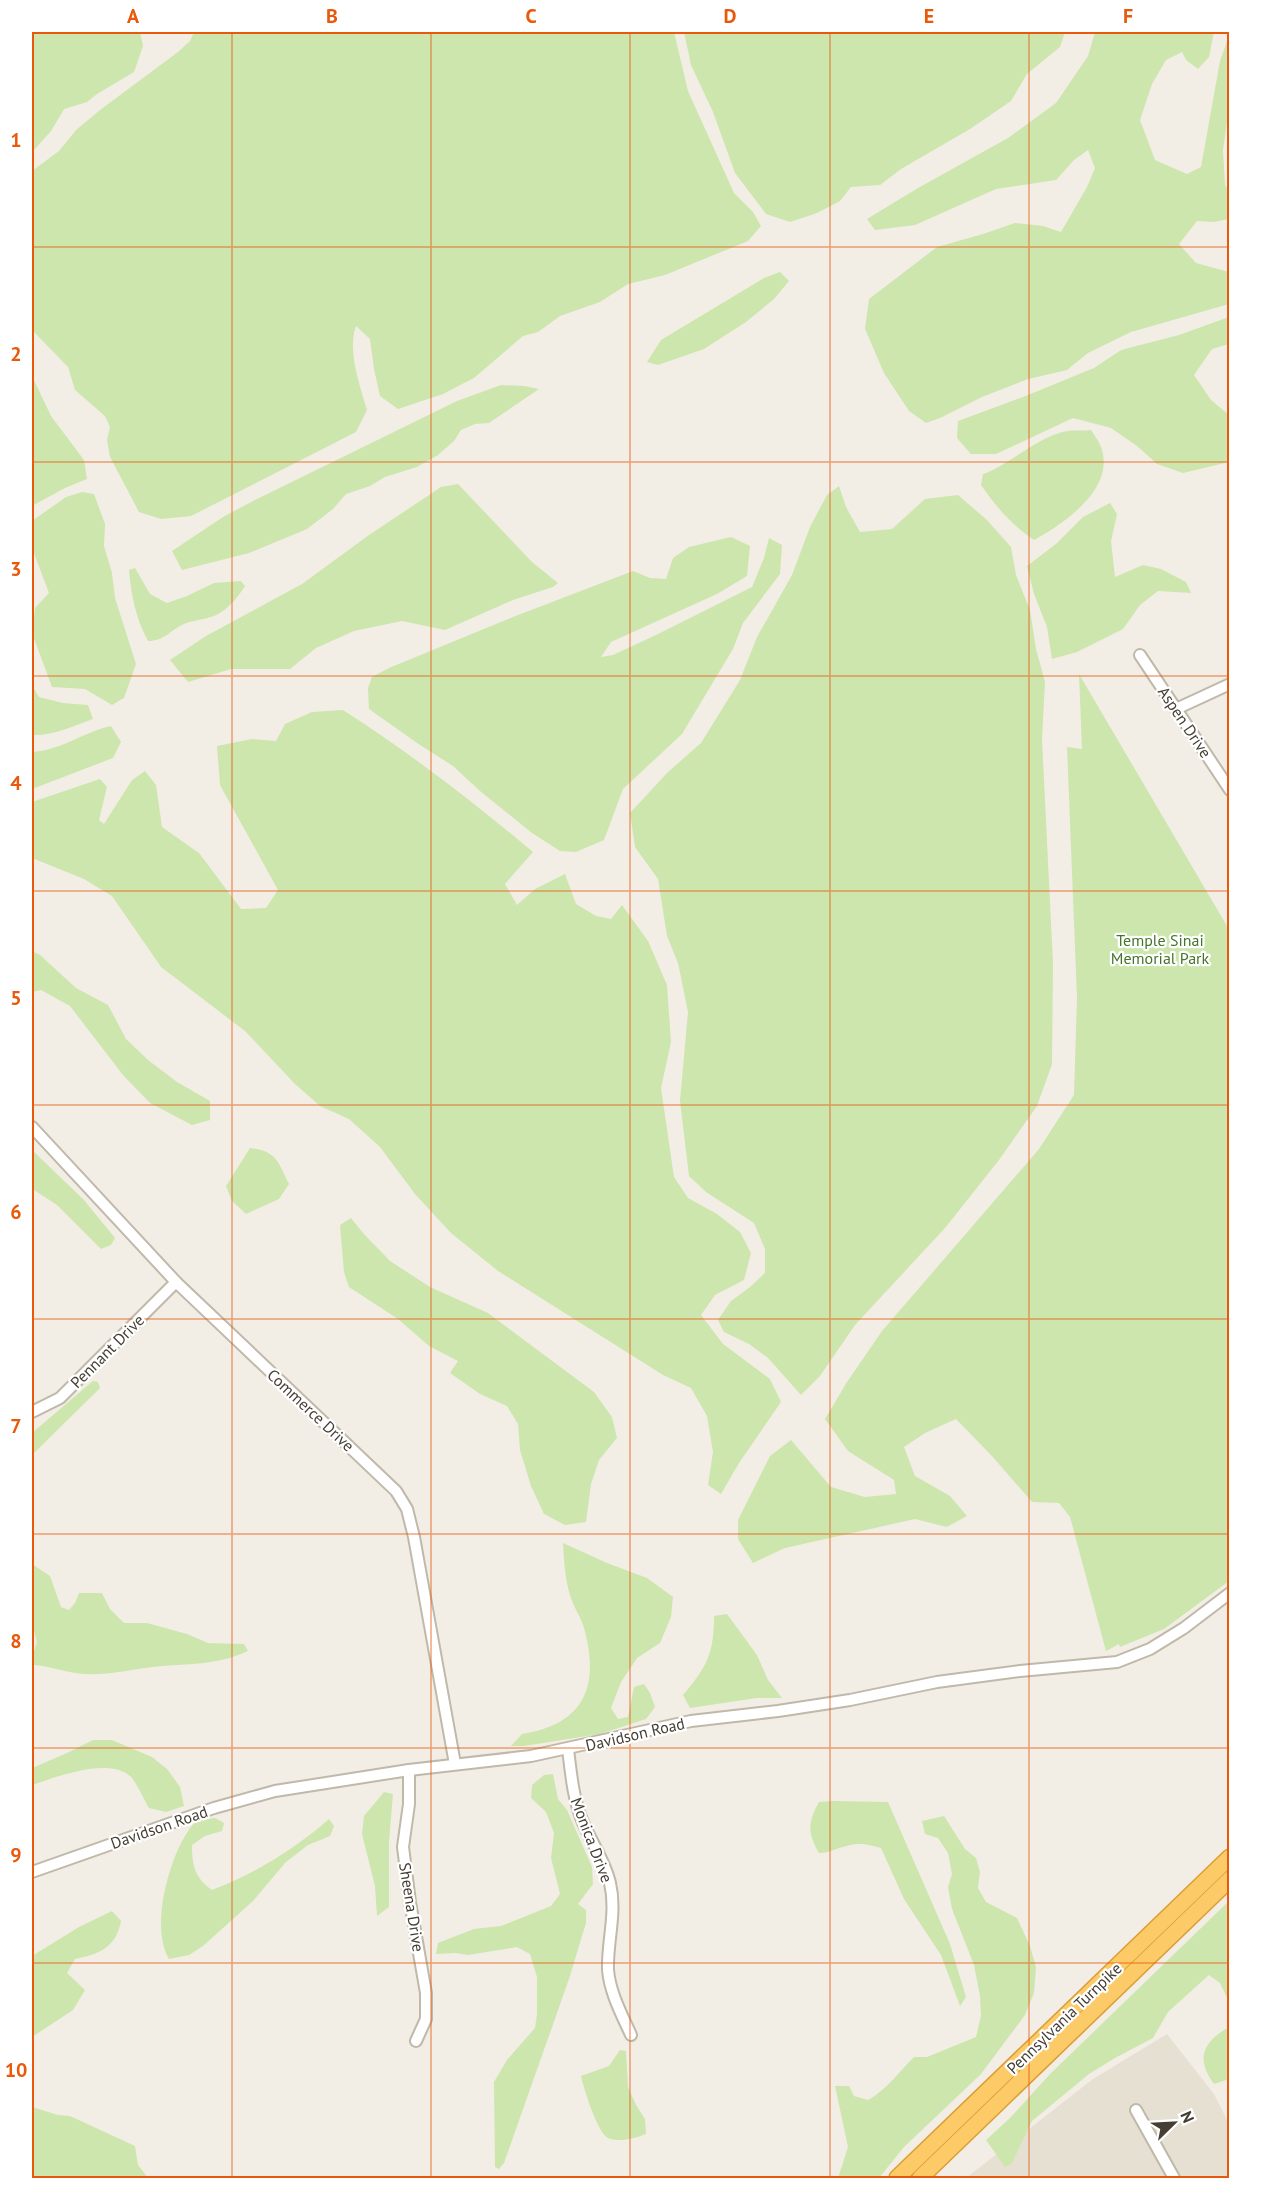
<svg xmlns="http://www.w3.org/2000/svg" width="1261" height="2210" viewBox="0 0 1261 2210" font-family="'PT Sans',sans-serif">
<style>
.residential{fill:#e6e0d3}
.green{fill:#cde6ad}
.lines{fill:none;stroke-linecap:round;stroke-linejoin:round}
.minor-casing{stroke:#c0b9aa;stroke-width:14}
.highway-casing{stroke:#db9e35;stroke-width:18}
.minor{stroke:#fff;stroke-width:10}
.highway{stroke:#fcca66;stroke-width:15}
.grid{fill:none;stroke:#e8590c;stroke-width:1.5;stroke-opacity:0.55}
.labels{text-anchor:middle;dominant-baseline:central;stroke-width:4.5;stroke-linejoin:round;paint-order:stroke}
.street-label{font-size:16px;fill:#443e34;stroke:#fff}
.park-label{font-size:16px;fill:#457529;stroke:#fff}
.neatline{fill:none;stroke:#e8590c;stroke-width:2}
.grid-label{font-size:20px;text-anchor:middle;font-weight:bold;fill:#e8590c}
</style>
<rect width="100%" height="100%" fill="#f2eee5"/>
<path class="residential" d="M 1167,2034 L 1214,2094 L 1229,2124 L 1229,2178 L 966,2178 L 1093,2079 Z"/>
<g class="green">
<path d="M 32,32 L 140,32 L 143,46 L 134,72 L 97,94 L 87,102 L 64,109 L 51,131 L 32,152 Z"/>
<path d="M 194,32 L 674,32 L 688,91 L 734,193 L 753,212 L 761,226 L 748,241 L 665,275 L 628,284 L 600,302 L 560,316 L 538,332 L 523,336 L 474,378 L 443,394 L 398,409 L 380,396 L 374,369 L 370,339 L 356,326 C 347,350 360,386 367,410 L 356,432 L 191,516 L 161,519 L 139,512 L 110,457 L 107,440 L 110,427 L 105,416 L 75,390 L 68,367 L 32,330 L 32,171 L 59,151 L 76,130 L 100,110 L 178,52 L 190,41 Z"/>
<path d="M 684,32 L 1065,32 L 1060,47 L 1027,74 L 1011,101 L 970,129 L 901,169 L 880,185 L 851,187 L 840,201 L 817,213 L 790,222 L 766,214 L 735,173 L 713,112 L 691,65 Z"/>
<path d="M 1095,32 L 1214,32 L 1209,57 L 1198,69 L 1186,60 L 1182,52 L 1166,60 L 1152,84 L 1140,120 L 1155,160 L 1187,174 L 1201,167 L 1220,61 L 1229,36 L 1229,109 L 1223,150 L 1225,185 L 1229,191 L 1229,219 L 1214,222 L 1197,221 L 1179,244 L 1196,263 L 1229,272 L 1229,304 L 1131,332 L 1088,353 L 1067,370 L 1028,379 L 982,397 L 940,418 L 926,423 L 909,411 L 884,373 L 865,329 L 869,299 L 937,247 L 983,234 L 1015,223 L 1043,226 L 1061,232 L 1087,187 L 1095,168 L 1088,150 L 1074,160 L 1056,180 L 996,189 L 915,225 L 875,230 L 867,219 L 918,188 L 1008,138 L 1056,103 L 1088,56 Z"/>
<path d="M 780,272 L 789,281 L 774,299 L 746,322 L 704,349 L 658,365 L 647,362 L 661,340 L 764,278 Z"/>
<path d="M 1229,317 L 1229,344 L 1212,349 L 1194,375 L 1211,400 L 1229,415 L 1229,462 L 1183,473 L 1157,464 L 1137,446 L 1111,428 L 1073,418 L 996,454 L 971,454 L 957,438 L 958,421 L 1023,397 L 1094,368 L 1121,350 L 1179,335 Z"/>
<path d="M 32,376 L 51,416 L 84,460 L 87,479 L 65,488 L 32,506 Z"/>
<path d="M 501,385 L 524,386 L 539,389 L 489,423 L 475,424 L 461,430 L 454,441 L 438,455 L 417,467 L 385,477 L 370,486 L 346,494 L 333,509 L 307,529 L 249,553 L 182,570 L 172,551 L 223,517 L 255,500 L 457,401 Z"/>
<path d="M 1091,430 C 1094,435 1099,441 1101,447 C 1116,488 1065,523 1034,540 C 1012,525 996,507 981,485 L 983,474 C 1011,464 1038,436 1067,431 C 1074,430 1083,431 1091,430 Z"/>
<path d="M 458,484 L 532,562 L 558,583 L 553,587 L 513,600 L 445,630 L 402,621 L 354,631 L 316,648 L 290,669 L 231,669 L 188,682 L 170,660 L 206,636 L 302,584 L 369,535 L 441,487 Z"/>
<path d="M 839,486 L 846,507 L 860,532 L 892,529 L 925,499 L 958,495 L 987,520 L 1011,547 L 1016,575 L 1030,610 L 1036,649 L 1045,682 L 1042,739 L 1053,963 L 1052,1064 L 1037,1106 L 999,1160 L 945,1228 L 855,1325 L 820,1376 L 801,1395 L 768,1358 L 749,1344 L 724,1332 L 718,1320 L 731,1301 L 750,1287 L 765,1273 L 765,1249 L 754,1223 L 706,1192 L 689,1176 L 680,1101 L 688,1012 L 678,963 L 667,936 L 658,879 L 635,847 L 630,813 L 668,772 L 701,743 L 740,680 L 757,637 L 792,575 L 810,527 L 827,495 Z"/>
<path d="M 82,492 L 94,494 L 105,524 L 104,546 L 112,573 L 115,598 L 136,664 L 124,698 L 112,705 L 85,689 L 52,687 L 32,633 L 35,608 L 49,593 L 32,548 L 32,521 L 66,497 Z"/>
<path d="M 1110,503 L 1117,514 L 1111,541 L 1115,577 L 1143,565 L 1161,569 L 1186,582 L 1191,593 L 1158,591 L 1140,605 L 1123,629 L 1077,652 L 1052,659 L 1047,627 L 1034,594 L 1027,566 L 1056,544 L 1083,517 Z"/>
<path d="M 731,537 L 750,546 L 747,576 L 717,594 L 611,642 L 601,657 L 613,655 L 656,635 L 752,587 L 764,558 L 769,538 L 782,545 L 780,574 L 743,623 L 733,649 L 682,734 L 623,789 L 604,840 L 576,852 L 560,851 L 532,833 L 480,791 L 453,766 L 417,743 L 369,709 L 368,688 L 372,677 L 389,668 L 513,617 L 633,571 L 650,578 L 666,579 L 673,558 L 689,547 Z"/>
<path d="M 135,568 L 150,594 L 167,603 L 187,596 L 214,583 L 241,581 L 245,586 C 237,598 228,610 214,616 C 203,620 192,620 182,625 C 168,632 164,641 148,641 C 136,619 131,595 129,570 Z"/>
<path d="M 1079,674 L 1227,926 L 1230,925 L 1229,1581 L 1164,1629 L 1120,1647 L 1119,1644 L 1106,1651 L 1070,1517 L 1059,1503 L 1032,1502 L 992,1456 L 956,1419 L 925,1433 L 904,1447 L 915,1476 L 950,1496 L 967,1516 L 947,1527 L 915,1519 L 785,1548 L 753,1563 L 738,1539 L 738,1520 L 770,1456 L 791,1440 L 831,1487 L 865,1497 L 896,1494 L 894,1480 L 848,1451 L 825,1419 L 847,1382 L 882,1331 L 1039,1149 L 1074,1095 L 1077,998 L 1067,747 L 1082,749 Z"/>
<path d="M 32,685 L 39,697 L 63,703 L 88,705 L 93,719 C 74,726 52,736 32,735 Z"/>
<path d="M 343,710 C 410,753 472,801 533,852 L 505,884 L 517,905 L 535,889 L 565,874 L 576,904 L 596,916 L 611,919 L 622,905 L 648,941 L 667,985 L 671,1042 L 661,1088 L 674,1177 L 688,1198 L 717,1214 L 740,1232 L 751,1253 L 744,1280 L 715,1295 L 701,1315 L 723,1344 L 770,1379 L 781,1402 L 739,1463 L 721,1494 L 708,1485 L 713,1452 L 707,1416 L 691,1388 L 663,1375 L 498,1271 L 451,1233 L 415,1194 L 380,1147 L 349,1119 L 320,1106 L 295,1084 L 245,1031 L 161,967 L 112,896 L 84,879 L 32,858 L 32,802 L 100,779 L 107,787 L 99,820 L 104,824 L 132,780 L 145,771 L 156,785 L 162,827 L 199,853 L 241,909 L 266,908 L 278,890 L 220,785 L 217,746 L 252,739 L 276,741 L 285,724 L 312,712 Z"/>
<path d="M 111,726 L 121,742 L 113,758 L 32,789 L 32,752 C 59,751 84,732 111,726 Z"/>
<path d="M 32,951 L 40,955 L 76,988 L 108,1005 L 126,1039 L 148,1060 L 177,1082 L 210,1101 L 210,1120 L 192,1125 L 150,1103 L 123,1075 L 70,1006 L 41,990 L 32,992 Z"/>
<path d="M 250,1148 C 277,1151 278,1162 289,1184 L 279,1199 L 246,1214 L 232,1201 L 226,1186 Z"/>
<path d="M 32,1150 L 84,1200 L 115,1238 L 111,1245 L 101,1249 L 57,1205 L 34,1190 L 32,1191 Z"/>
<path d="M 351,1218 L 363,1233 L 390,1261 L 430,1287 L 488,1313 L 594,1392 L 612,1417 L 617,1438 L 599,1460 L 591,1484 L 586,1522 L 565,1525 L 544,1514 L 531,1486 L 520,1450 L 518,1424 L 507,1406 L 480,1394 L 450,1373 L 458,1361 L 429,1346 L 398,1319 L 349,1287 L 344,1272 L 340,1225 Z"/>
<path d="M 93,1381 L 98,1382 L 100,1388 L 32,1455 L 32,1433 Z"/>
<path d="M 563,1543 L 607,1563 L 647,1578 L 673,1597 L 671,1617 L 660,1643 L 637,1658 L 621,1682 L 611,1708 L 618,1719 L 628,1717 L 634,1687 L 644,1684 L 650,1693 L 655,1707 L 646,1719 L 600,1734 L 524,1746 L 511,1746 L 522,1734 C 585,1724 600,1686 584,1628 C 581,1617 574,1608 571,1598 C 565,1581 564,1561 563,1543 Z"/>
<path d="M 32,1564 L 50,1576 L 61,1607 L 69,1610 L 75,1603 L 79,1593 L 102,1593 L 110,1609 L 124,1623 L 147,1623 L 187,1634 L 208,1643 L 244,1644 L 248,1651 C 216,1666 188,1663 153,1667 C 128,1670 101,1677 75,1673 C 61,1671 49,1666 34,1665 L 32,1664 L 32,1657 L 37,1642 L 32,1624 Z"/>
<path d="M 727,1614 L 757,1655 L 768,1680 L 782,1698 L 757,1698 L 690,1708 L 683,1695 C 707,1667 714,1653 714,1616 Z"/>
<path d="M 93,1740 L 112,1740 L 152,1757 L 167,1769 L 180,1787 L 184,1806 L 166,1812 L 149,1808 C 145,1801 135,1780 130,1776 C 108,1757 56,1777 32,1785 L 32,1768 L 67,1753 Z"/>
<path d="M 553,1774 L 558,1799 L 567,1810 L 592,1867 L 593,1884 L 578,1904 L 586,1910 L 586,1923 L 569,1979 L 504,2163 L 499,2169 L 495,2167 L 494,2082 L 507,2060 L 535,2028 L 537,2014 L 537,1977 L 530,1954 L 517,1947 L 468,1955 L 455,1953 L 436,1954 L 438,1943 L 474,1929 L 501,1926 L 551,1906 L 560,1894 L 551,1858 L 554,1833 L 546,1812 L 531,1798 L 532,1785 L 544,1775 Z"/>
<path d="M 384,1792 L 393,1794 L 389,1842 L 389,1907 L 377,1916 L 375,1886 L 362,1834 L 364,1816 Z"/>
<path d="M 834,1801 L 888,1802 L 950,1944 L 966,1997 L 960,2006 L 941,1955 L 904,1899 L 881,1848 C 869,1845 859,1842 847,1846 C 836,1848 830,1853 819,1853 C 807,1832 808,1822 819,1802 Z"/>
<path d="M 944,1816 L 965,1849 L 976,1858 L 980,1872 L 978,1888 L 986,1902 L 1017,1918 L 1030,1946 L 1036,1967 L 1034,1993 L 1025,2015 L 981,2074 L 904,2147 L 879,2178 L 838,2178 L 848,2147 L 835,2086 L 849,2086 L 854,2096 L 868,2100 C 885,2091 900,2071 914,2057 L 927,2057 L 976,2037 L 981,2016 L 980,1996 L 974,1965 L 952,1909 L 948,1887 L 952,1874 L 948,1853 L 938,1838 L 925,1834 L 922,1821 Z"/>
<path d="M 215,1818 L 224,1823 L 222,1831 L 205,1836 L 192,1845 C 192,1866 195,1878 212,1890 C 253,1875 296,1848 329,1819 L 334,1826 L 330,1836 L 308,1845 L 286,1862 L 253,1901 L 203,1946 L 189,1955 L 169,1959 C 151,1929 167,1870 182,1841 C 186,1835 190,1826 196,1822 C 201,1819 209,1819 215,1818 Z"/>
<path d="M 1229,1901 L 1229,2002 L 1220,1983 L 1209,1975 L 1168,2012 L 1153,2038 L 1115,2058 L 1089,2074 L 1032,2121 L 1012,2163 L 1005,2167 L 986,2140 L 1011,2117 L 1050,2074 Z"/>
<path d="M 112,1911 L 121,1921 C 116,1948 99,1954 75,1959 L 67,1973 L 85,1990 L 73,2010 L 32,2037 L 32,1956 L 79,1927 Z"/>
<path d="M 1229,2027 L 1229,2079 L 1214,2084 C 1195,2058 1203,2042 1229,2027 Z"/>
<path d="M 620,2050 L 626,2051 L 628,2087 L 636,2105 L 645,2119 L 646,2134 C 635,2138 620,2143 608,2138 C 597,2132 584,2089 581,2076 L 609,2066 Z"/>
<path d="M 32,2107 L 58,2115 L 70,2116 L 135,2146 L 138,2165 L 148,2178 L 32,2178 Z"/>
</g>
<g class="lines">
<defs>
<g id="minor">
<path d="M 1140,655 L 1230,790"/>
<path d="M 1176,709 L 1230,684"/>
<path d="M 32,1127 L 176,1282 L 396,1491 L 407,1509 L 414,1537 L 455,1764"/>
<path d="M 32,1412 L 60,1398 L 176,1282"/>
<path d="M 568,1749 C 571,1773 573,1798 582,1820 C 591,1842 605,1861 610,1883 C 617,1913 607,1941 608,1970 C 610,1993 622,2015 631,2035"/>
<path d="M 409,1770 L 409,1804 L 403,1847 L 410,1902 L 426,1993 L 426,2019 L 416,2041"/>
<path d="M 32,1872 L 214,1808 L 275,1791 L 409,1770 L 531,1756 L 691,1721 L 778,1711 L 850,1700 L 937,1682 L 1020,1671 L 1117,1662 L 1150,1649 L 1184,1628 L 1230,1593"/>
<path d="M 1136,2110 L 1174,2178"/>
</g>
<g id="highway">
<path d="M 897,2178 L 1230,1857"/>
<path d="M 920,2178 L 1230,1879"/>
</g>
</defs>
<use href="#minor" class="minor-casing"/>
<use href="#highway" class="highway-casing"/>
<use href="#minor" class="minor"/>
<use href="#highway" class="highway"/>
</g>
<path class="grid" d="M 232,32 L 232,2178M 431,32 L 431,2178M 630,32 L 630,2178M 830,32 L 830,2178M 1029,32 L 1029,2178M 32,247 L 1230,247M 32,462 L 1230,462M 32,676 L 1230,676M 32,891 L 1230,891M 32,1105 L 1230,1105M 32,1319 L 1230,1319M 32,1534 L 1230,1534M 32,1748 L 1230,1748M 32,1963 L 1230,1963"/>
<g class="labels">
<g class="street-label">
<text transform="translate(1185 722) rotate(56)">Aspen Drive</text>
<text transform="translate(107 1351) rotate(-45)">Pennant Drive</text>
<text transform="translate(311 1410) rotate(43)">Commerce Drive</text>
<text transform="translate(635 1734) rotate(-13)">Davidson Road</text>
<text transform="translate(159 1827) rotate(-19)">Davidson Road</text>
<text transform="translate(592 1840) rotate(69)">Monica Drive</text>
<text transform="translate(412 1907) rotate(81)">Sheena Drive</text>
<text transform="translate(1064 2018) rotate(-44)">Pennsylvania Turnpike</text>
</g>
<g class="park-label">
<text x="1160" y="940">Temple Sinai<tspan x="1160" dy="18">Memorial Park</tspan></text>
</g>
</g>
<rect width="1261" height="2210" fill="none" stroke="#ffffff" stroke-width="66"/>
<g transform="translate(1174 2123) rotate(66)" stroke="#ffffff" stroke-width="4.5" paint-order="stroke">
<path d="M0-4.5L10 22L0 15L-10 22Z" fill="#443e34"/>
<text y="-9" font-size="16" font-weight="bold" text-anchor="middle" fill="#443e34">N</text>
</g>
<rect x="33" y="33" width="1195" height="2144" class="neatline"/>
<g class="grid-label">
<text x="133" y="23">A</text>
<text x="332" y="23">B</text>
<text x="531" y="23">C</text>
<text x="730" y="23">D</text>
<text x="929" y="23">E</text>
<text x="1128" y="23">F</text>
<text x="16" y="147">1</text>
<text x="16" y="361">2</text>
<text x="16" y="576">3</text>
<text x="16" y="790">4</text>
<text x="16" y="1005">5</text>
<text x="16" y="1219">6</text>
<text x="16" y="1433">7</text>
<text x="16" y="1648">8</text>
<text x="16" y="1862">9</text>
<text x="16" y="2077">10</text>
</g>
</svg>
